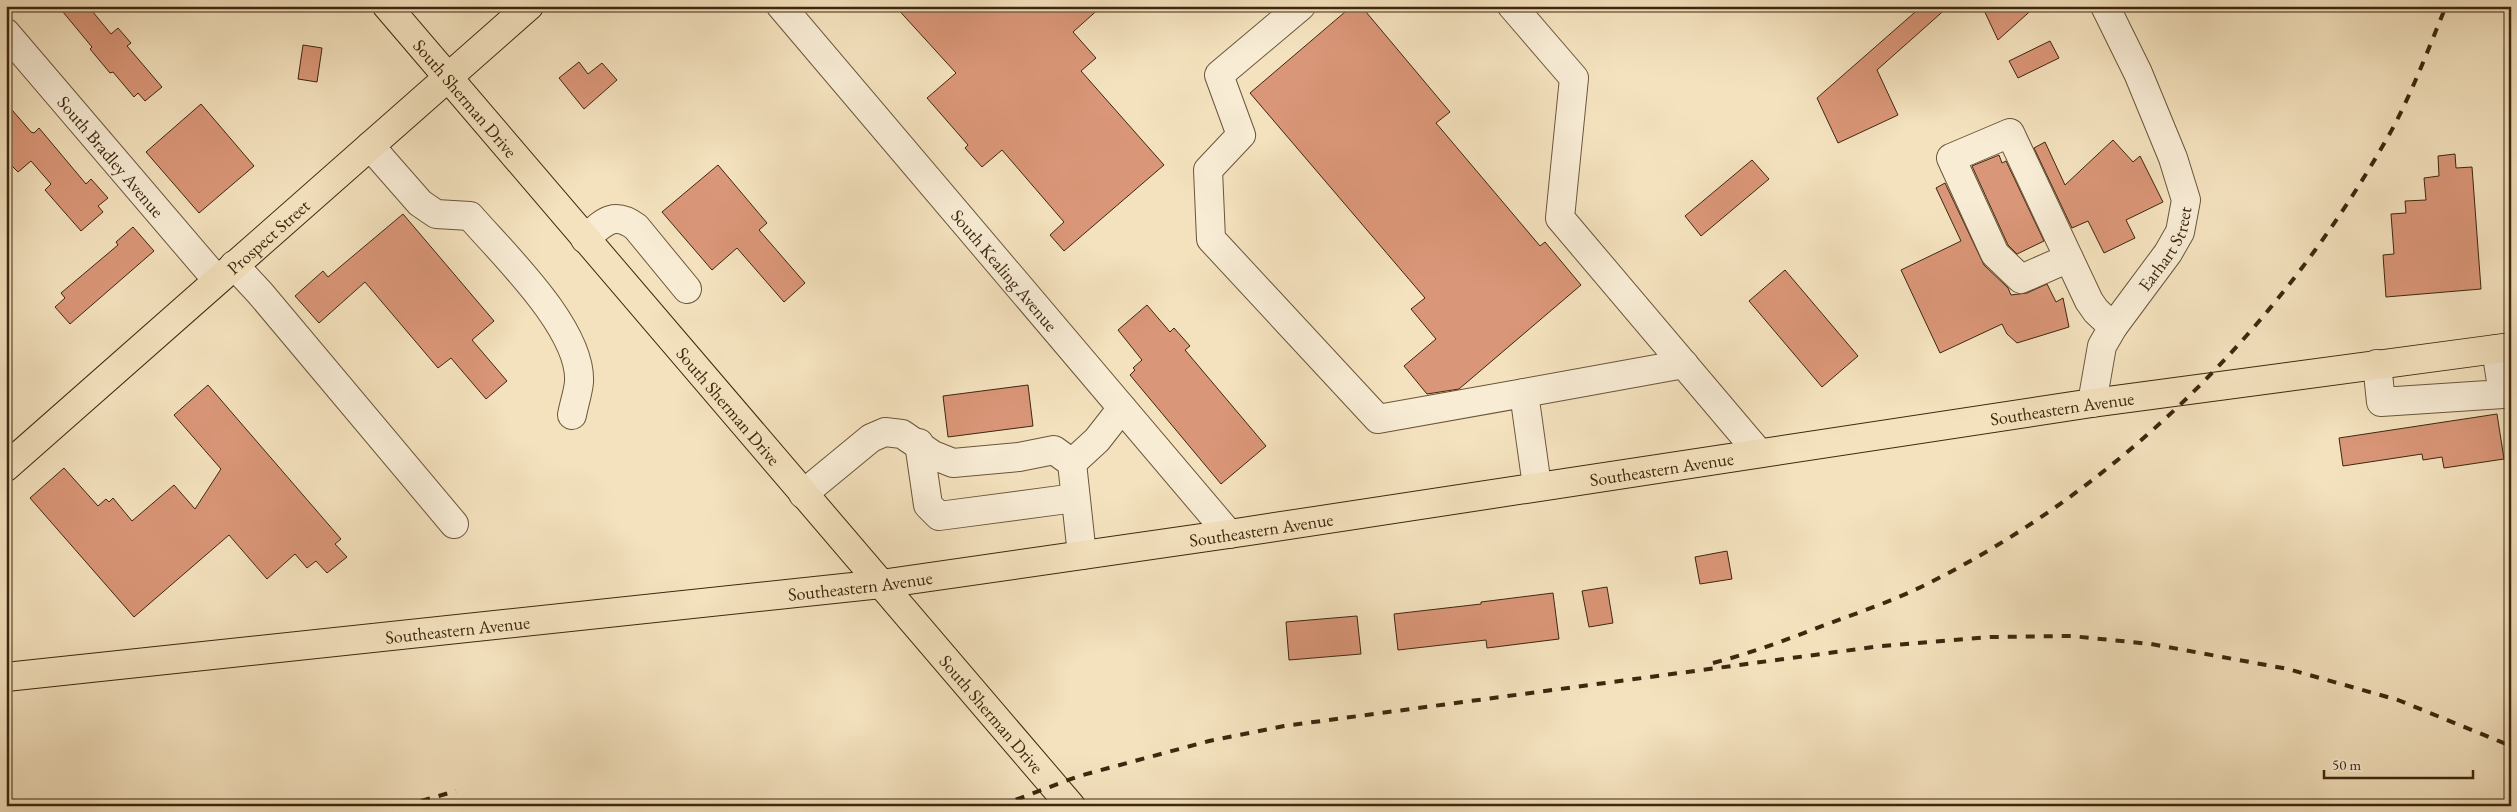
<svg xmlns="http://www.w3.org/2000/svg" width="2517" height="812" viewBox="0 0 2517 812" font-family="'EB Garamond',serif">
<style>
.building{fill:#da9678;stroke:#3d270e}
.lines{fill:none;stroke-linecap:round;stroke-linejoin:round}
.minor-casing{stroke:#6b563a;stroke-width:30}
.major-casing{stroke:#3d270e;stroke-width:30}
.minor{stroke:#f8ecd5;stroke-width:28}
.major{stroke:#f4e2be;stroke-width:28}
.rail{stroke:#3d270e;stroke-width:4;stroke-dasharray:9 9;stroke-linecap:butt}
.labels{text-anchor:middle;dominant-baseline:central;stroke-width:5;stroke-linejoin:round;paint-order:stroke}
.street-label{font-size:18px;fill:#3d270e;stroke:#f8ecd5}
</style>
<rect width="100%" height="100%" fill="#f4e2be"/>
<filter id="stains"><feTurbulence type="fractalNoise" baseFrequency=".004" numOctaves="4"/><feColorMatrix values="0 0 0 0 .2 0 0 0 0 .09 0 0 0 0 .02 0 0 0 .5 -.17"/></filter>
<radialGradient id="worn" r=".72"><stop offset=".6" stop-color="#630" stop-opacity="0"/><stop offset="1" stop-color="#630" stop-opacity=".3"/></radialGradient>
<g class="building">
<path d="M 58,6 L 88,6 L 111,34 L 118,28 L 131,43 L 127,46 L 162,87 L 145,101 L 138,93 L 134,97 L 113,72 L 110,73 L 90,49 L 92,47 Z"/>
<path d="M 895,6 L 1102,6 L 1073,32 L 1096,58 L 1081,71 L 1164,165 L 1064,251 L 1050,235 L 1064,222 L 1002,150 L 982,167 L 965,148 L 968,145 L 927,98 L 956,73 Z"/>
<path d="M 1352,6 L 1361,6 L 1450,112 L 1436,123 L 1540,246 L 1545,242 L 1581,285 L 1459,389 L 1427,394 L 1404,366 L 1436,339 L 1411,309 L 1425,298 L 1250,93 Z"/>
<path d="M 1922,6 L 1949,6 L 1877,70 L 1898,115 L 1838,143 L 1817,98 Z"/>
<path d="M 1982,6 L 2036,6 L 1998,40 Z"/>
<path d="M 2050,41 L 2059,58 L 2018,78 L 2009,61 Z"/>
<path d="M 303,45 L 322,48 L 317,82 L 298,79 Z"/>
<path d="M 579,62 L 588,74 L 602,63 L 617,80 L 584,109 L 559,78 Z"/>
<path d="M 6,103 L 31,132 L 34,133 L 39,128 L 86,184 L 91,179 L 108,198 L 98,206 L 103,212 L 81,231 L 45,190 L 51,184 L 31,161 L 18,172 L 6,160 Z"/>
<path d="M 201,104 L 254,166 L 199,213 L 146,152 Z"/>
<path d="M 2113,140 L 2133,162 L 2140,156 L 2163,202 L 2126,220 L 2135,238 L 2104,253 L 2088,221 L 2072,228 L 2034,148 L 2045,142 L 2065,185 Z"/>
<path d="M 2455,154 L 2456,168 L 2472,167 L 2481,289 L 2386,297 L 2383,255 L 2394,254 L 2391,214 L 2406,213 L 2405,201 L 2426,200 L 2424,178 L 2439,176 L 2438,156 Z"/>
<path d="M 1999,155 L 2002,163 L 2006,161 L 2044,241 L 2017,254 L 2008,245 L 1972,166 Z"/>
<path d="M 1752,160 L 1769,179 L 1701,236 L 1685,216 Z"/>
<path d="M 718,165 L 767,223 L 759,230 L 805,283 L 784,302 L 737,248 L 712,270 L 662,212 Z"/>
<path d="M 1945,183 L 1984,265 L 2008,288 L 2011,295 L 2027,293 L 2047,284 L 2056,302 L 2063,298 L 2069,327 L 2017,343 L 2007,334 L 2002,324 L 1940,353 L 1901,270 L 1961,241 L 1936,188 Z"/>
<path d="M 403,214 L 494,321 L 472,340 L 507,381 L 486,399 L 451,358 L 438,368 L 365,282 L 319,323 L 295,296 L 323,271 L 328,277 Z"/>
<path d="M 133,227 L 154,251 L 70,324 L 55,307 L 65,298 L 61,293 L 118,245 L 116,242 Z"/>
<path d="M 1785,270 L 1858,356 L 1822,387 L 1749,301 Z"/>
<path d="M 1147,305 L 1170,332 L 1174,328 L 1190,346 L 1185,350 L 1266,446 L 1221,484 L 1130,375 L 1135,370 L 1133,368 L 1142,360 L 1118,330 Z"/>
<path d="M 208,385 L 341,539 L 335,544 L 347,557 L 327,573 L 316,561 L 307,568 L 295,554 L 267,579 L 229,535 L 134,617 L 30,498 L 64,468 L 98,506 L 106,499 L 109,502 L 113,498 L 132,521 L 174,485 L 195,509 L 221,469 L 174,415 Z"/>
<path d="M 1028,385 L 1033,426 L 948,437 L 943,396 Z"/>
<path d="M 2497,414 L 2504,459 L 2444,468 L 2442,457 L 2423,460 L 2422,454 L 2343,466 L 2339,438 Z"/>
<path d="M 1727,551 L 1732,579 L 1700,584 L 1695,557 Z"/>
<path d="M 1607,587 L 1613,623 L 1589,627 L 1582,591 Z"/>
<path d="M 1553,593 L 1559,639 L 1487,648 L 1486,640 L 1398,650 L 1394,614 L 1481,604 L 1481,602 Z"/>
<path d="M 1357,616 L 1361,654 L 1289,660 L 1286,622 Z"/>
</g>
<g class="lines">
<defs>
<g id="minor">
<path id="s1" d="M 781,6 L 1229,534"/>
<path d="M 1301,6 L 1219,75 L 1241,135 L 1208,170 L 1211,239 L 1378,419 L 1524,393 L 1537,486"/>
<path d="M 1512,6 L 1574,78 L 1560,218 L 1759,453"/>
<path id="s2" d="M 6,33 L 217,280"/>
<path d="M 370,146 L 420,203 L 436,214 L 470,216 C 503,254 582,329 579,382 C 578,393 574,404 572,415"/>
<path d="M 585,239 C 603,223 613,210 636,227 L 687,289"/>
<path d="M 2069,258 L 2021,279 L 1995,254 L 1951,158 L 2010,133 L 2089,301 L 2096,311 L 2113,327"/>
<path d="M 234,265 L 260,293 L 454,524"/>
<path d="M 2377,364 L 2381,402 L 2503,394 L 2496,349"/>
<path d="M 1524,393 L 1684,364"/>
<path id="s3" d="M 2092,403 L 2102,346 L 2113,327 L 2168,253 L 2180,232 L 2186,200 L 2173,158 L 2138,73 L 2105,6"/>
<path d="M 919,443 L 928,505 L 939,516 L 1075,498"/>
<path d="M 1072,463 L 1097,440 L 1122,408"/>
<path d="M 803,494 L 871,438 L 885,432 L 902,434 L 933,455 L 953,463 L 1019,457 L 1054,450 L 1072,463 L 1082,555"/>
</g>
<g id="major">
<path id="s4" d="M 387,6 L 1071,806"/>
<path id="s5" d="M 6,467 L 529,6"/>
<path id="s6" d="M 6,677 L 881,584 L 1229,534 L 2092,403 L 2511,347"/>
</g>
</defs>
<use href="#minor" class="minor-casing"/>
<use href="#major" class="major-casing"/>
<use href="#minor" class="minor"/>
<use href="#major" class="major"/>
<g class="rail">
<path d="M 1713,663 C 1752,653 1788,639 1825,625 C 1857,613 1890,602 1921,587 C 2116,491 2277,331 2385,142 C 2410,99 2427,52 2446,6"/>
<path d="M 404,806 L 456,791"/>
<path d="M 999,806 L 1079,776 L 1209,741 L 1284,726 L 1881,646 L 1991,637 L 2071,636 L 2151,644 L 2288,669 L 2398,700 L 2511,746"/>
</g>
</g>
<g class="labels">
<g class="street-label">
<text stroke="none"><textPath href="#s4" startOffset="121">South Sherman Drive</textPath></text>
<text stroke="none"><textPath href="#s2" startOffset="162">South Bradley Avenue</textPath></text>
<text stroke="none"><textPath href="#s5" startOffset="349">Prospect Street</textPath></text>
<text stroke="none"><textPath href="#s3" startOffset="175">Earhart Street</textPath></text>
<text stroke="none"><textPath href="#s1" startOffset="346">South Kealing Avenue</textPath></text>
<text stroke="none"><textPath href="#s4" startOffset="526">South Sherman Drive</textPath></text>
<text stroke="none"><textPath href="#s6" startOffset="2074">Southeastern Avenue</textPath></text>
<text stroke="none"><textPath href="#s6" startOffset="1669">Southeastern Avenue</textPath></text>
<text stroke="none"><textPath href="#s6" startOffset="1264">Southeastern Avenue</textPath></text>
<text stroke="none"><textPath href="#s6" startOffset="859">Southeastern Avenue</textPath></text>
<text stroke="none"><textPath href="#s6" startOffset="454">Southeastern Avenue</textPath></text>
<text stroke="none"><textPath href="#s4" startOffset="931">South Sherman Drive</textPath></text>
</g>
</g>
<rect width="2517" height="812" fill="none" stroke="#f4e2be" stroke-width="25"/>
<rect x="8" y="8" width="2502" height="797" fill="none" stroke="#3d270e" stroke-width="2.5"/>
<rect x="12" y="12" width="2492" height="787" fill="none" stroke="#3d270e"/>
<path d="M2324 770v8h149v-8" fill="none" stroke="#3d270e" stroke-width="2.5"/>
<text x="2332" y="770" font-size="15" fill="#3d270e" stroke="#f8ecd5" stroke-width="4" paint-order="stroke">50 m</text>
<rect width="100%" height="100%" filter="url(#stains)"/>
<rect width="100%" height="100%" fill="url(#worn)"/>
</svg>
